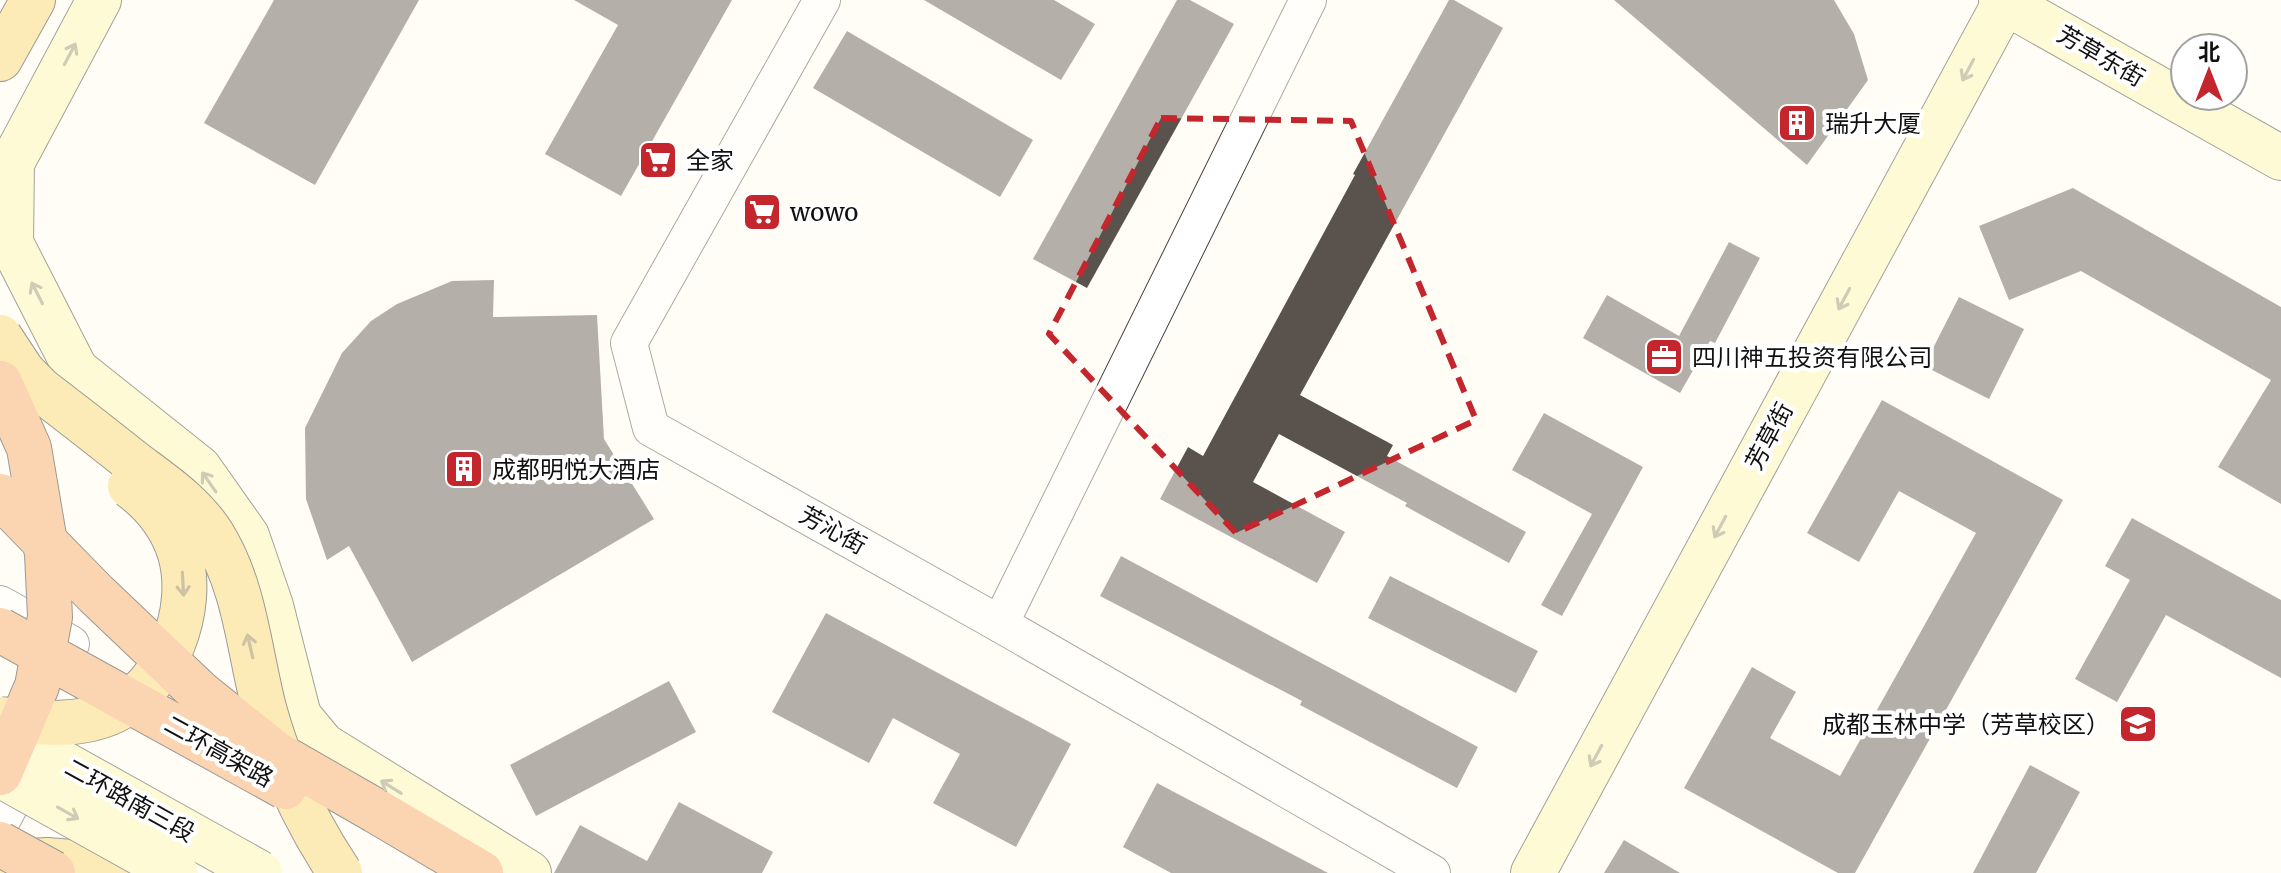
<svg xmlns="http://www.w3.org/2000/svg" width="2281" height="873" viewBox="0 0 2281 873" font-family="Merriweather,'Noto Sans SC',serif">
<style>
.building{fill:#5a524d}
.lines{fill:none;stroke-linecap:round;stroke-linejoin:round}
.street-casing{stroke:#444;stroke-width:38}
.secondary-casing{stroke:#333;stroke-width:46}
.primary-casing{stroke:#222;stroke-width:46}
.highway-casing{stroke:#222;stroke-width:46}
.street{stroke:#fff;stroke-width:36}
.secondary{stroke:#fff6b0;stroke-width:44}
.primary{stroke:#f9d66b;stroke-width:44}
.highway{stroke:#f5a25d;stroke-width:44}
.secondary-bridge-casing{stroke:#333;stroke-width:46;stroke-linecap:butt}
.primary-bridge-casing{stroke:#222;stroke-width:46;stroke-linecap:butt}
.highway-bridge-casing{stroke:#222;stroke-width:46;stroke-linecap:butt}
.secondary-bridge{stroke:#fff6b0;stroke-width:44}
.primary-bridge{stroke:#f9d66b;stroke-width:44}
.highway-bridge{stroke:#f5a25d;stroke-width:44}
.oneway{stroke:#948f68}
.oneway2{stroke:#917d42}
.marked{fill:none;stroke:#c4262e;stroke-width:6;stroke-dasharray:16 10;stroke-linejoin:round}
.labels{text-anchor:middle;dominant-baseline:central;stroke-width:8;stroke-linejoin:round;paint-order:stroke}
.street-label{font-size:24px;fill:#111;stroke:#fff}
.poi-label{font-size:24px;fill:#111;stroke:#fff;text-anchor:start}
</style>
<rect width="100%" height="100%" fill="#fffdf5"/>
<g class="building">
<path d="M 274,0 L 419,0 L 315,185 L 204,123 Z"/>
<path d="M 574,0 L 732,0 L 621,196 L 545,154 L 618,25 Z"/>
<path d="M 924,0 L 1054,0 L 1095,24 L 1061,80 Z"/>
<path d="M 1177,0 L 1190,0 L 1234,24 L 1087,288 L 1033,259 Z"/>
<path d="M 1449,0 L 1454,0 L 1503,28 L 1300,395 L 1393,445 L 1387,456 L 1526,532 L 1509,563 L 1405,506 L 1407,503 L 1279,434 L 1253,482 L 1345,532 L 1317,583 L 1160,499 L 1188,447 L 1203,456 L 1355,175 L 1353,174 Z"/>
<path d="M 1614,0 L 1834,0 L 1854,34 L 1868,80 L 1807,165 Z"/>
<path d="M 847,31 L 1033,140 L 1000,197 L 813,88 Z"/>
<path d="M 2073,188 L 2281,307 L 2281,504 L 2218,467 L 2271,380 L 2081,271 L 2009,300 L 1979,226 Z"/>
<path d="M 1729,242 L 1760,258 L 1715,343 L 1710,341 L 1680,393 L 1583,338 L 1607,295 L 1679,336 Z"/>
<path d="M 494,280 L 493,317 L 597,315 L 604,439 L 654,519 L 412,662 L 349,546 L 327,560 L 306,499 L 305,428 L 342,353 L 371,321 L 397,304 L 452,281 Z"/>
<path d="M 1959,297 L 2024,329 L 1989,399 L 1924,366 Z"/>
<path d="M 1882,400 L 2063,500 L 1855,873 L 1838,873 L 1684,788 L 1752,667 L 1796,692 L 1770,738 L 1840,776 L 1976,533 L 1899,491 L 1859,562 L 1807,533 Z"/>
<path d="M 1544,413 L 1643,467 L 1562,616 L 1541,605 L 1592,514 L 1512,470 Z"/>
<path d="M 2132,518 L 2281,600 L 2281,678 L 2166,615 L 2117,702 L 2075,679 L 2130,580 L 2105,566 Z"/>
<path d="M 1121,556 L 1478,747 L 1457,788 L 1300,705 L 1302,701 L 1100,596 Z"/>
<path d="M 1390,576 L 1538,651 L 1516,693 L 1368,618 Z"/>
<path d="M 826,613 L 1071,744 L 1016,847 L 933,803 L 960,754 L 893,718 L 869,763 L 772,712 Z"/>
<path d="M 669,681 L 696,732 L 536,816 L 510,765 Z"/>
<path d="M 2030,765 L 2080,792 L 2036,873 L 1973,873 Z"/>
<path d="M 1157,783 L 1328,873 L 1171,873 L 1123,847 Z"/>
<path d="M 679,802 L 773,852 L 762,873 L 554,873 L 580,825 L 647,861 Z"/>
<path d="M 1624,840 L 1680,873 L 1604,873 Z"/>
</g>
<g class="lines">
<defs>
<g id="street">
<path d="M 822,0 L 629,343 L 651,428 L 1000,624 L 1432,873"/>
<path d="M 0,604 L 71,644"/>
<path d="M 1000,624 L 1308,0"/>
<path d="M 0,824 L 33,762"/>
</g>
<g id="secondary">
<path d="M 99,0 L 12,163 L 11,243 L 76,370 L 199,468 L 247,536 L 271,606 L 299,716 L 323,745 L 529,873"/>
<path d="M 2001,0 L 2281,158"/>
<path d="M 1533,873 L 2006,0"/>
</g>
<g id="primary">
<path d="M 0,59 L 33,0"/>
<path d="M 14,862 L 47,860 L 144,868 L 158,873"/>
</g>
<path id="highway" d="M 376,811 L 481,873"/>
</defs>
<use href="#street" class="street-casing"/>
<use href="#secondary" class="secondary-casing"/>
<use href="#primary" class="primary-casing"/>
<use href="#highway" class="highway-casing"/>
<use href="#street" class="street"/>
<use href="#secondary" class="secondary"/>
<use href="#primary" class="primary"/>
<use href="#highway" class="highway"/>
<defs>
<g id="secondary-bridge">
<path d="M 0,728 L 260,873"/>
<path d="M 0,775 L 176,873"/>
</g>
<g id="primary-bridge">
<path d="M 0,337 L 23,372 L 41,390 C 71,413 102,437 132,461 C 161,483 192,503 212,534 C 245,586 249,650 264,708 C 280,767 306,822 340,873"/>
<path d="M 0,719 C 38,723 78,728 114,711 C 167,686 196,610 180,554 C 172,527 153,503 130,486"/>
</g>
<g id="highway-bridge">
<path d="M 0,383 L 29,448 L 47,554 L 50,617 L 37,686 L 0,773"/>
<path d="M 0,496 L 96,594 L 200,693 L 275,753 L 376,811"/>
<path d="M 0,630 L 285,787"/>
<path d="M 0,844 L 53,873"/>
</g>
</defs>
<use href="#secondary-bridge" class="secondary-bridge-casing"/>
<use href="#primary-bridge" class="primary-bridge-casing"/>
<use href="#highway-bridge" class="highway-bridge-casing"/>
<use href="#secondary-bridge" class="secondary-bridge"/>
<use href="#primary-bridge" class="primary-bridge"/>
<use href="#highway-bridge" class="highway-bridge"/>
</g>
<defs><path id="oneway-shaft" d="M-6 0H5M1.5-3L5.5 0L1.5 3" fill="none" stroke-width="1.6" stroke-linecap="round" stroke-linejoin="round" transform="scale(2)"/></defs>
<g class="oneway">
<use href="#oneway-shaft" transform="translate(70 54) rotate(-62)"/>
<use href="#oneway-shaft" transform="translate(1968 70) rotate(118)"/>
<use href="#oneway-shaft" transform="translate(37 293) rotate(-117)"/>
<use href="#oneway-shaft" transform="translate(1844 299) rotate(118)"/>
<use href="#oneway-shaft" transform="translate(209 482) rotate(-125)"/>
<use href="#oneway-shaft" transform="translate(1720 527) rotate(118)"/>
<use href="#oneway-shaft" transform="translate(1596 756) rotate(118)"/>
<use href="#oneway-shaft" transform="translate(391 787) rotate(-148)"/>
<use href="#oneway-shaft" transform="translate(68 813) rotate(29)"/>
</g>
<g class="oneway2">
<use href="#oneway-shaft" transform="translate(183 584) rotate(87)"/>
<use href="#oneway-shaft" transform="translate(250 646) rotate(-103)"/>
</g>
<path d="M0 0H2281V873H0ZM 1161,118 L 1351,121 L 1476,420 L 1236,533 L 1049,334 Z" fill="#fffdf5" fill-opacity=".55" fill-rule="evenodd"/>
<path class="marked" d="M 1161,118 L 1351,121 L 1476,420 L 1236,533 L 1049,334 Z"/>
<defs>
<symbol id="building-square" viewBox="-11 -11 22 22"><rect x="-9" y="-9" width="18" height="18" rx="4" fill="#c4262e" stroke="#fff"/><path d="M-4-6H4V6H1V3H-1V6H-4ZM-2.5-4.3h1.7v1.8h-1.7ZM.8-4.3h1.7v1.8H.8ZM-2.5-1h1.7V.8h-1.7ZM.8-1h1.7V.8H.8Z" fill="#fff"/></symbol>
<symbol id="supermarket-square" viewBox="-11 -11 22 22"><rect x="-9" y="-9" width="18" height="18" rx="4" fill="#c4262e" stroke="#fff"/><path d="M-6-5.5h2.5l.6 2H6L4.5 2H-2.5L-4.4-4H-6ZM-1.5 3.2a1.3 1.3 0 1 0 .1 0ZM3 3.2a1.3 1.3 0 1 0 .1 0Z" fill="#fff"/></symbol>
<symbol id="office-square" viewBox="-11 -11 22 22"><rect x="-9" y="-9" width="18" height="18" rx="4" fill="#c4262e" stroke="#fff"/><path d="M-6-3h4V-5.5h4V-3h4V5H-6ZM-1-4.5V-3h2v-1.5ZM-6 0V1H6V0Z" fill="#fff"/></symbol>
<symbol id="school-square" viewBox="-11 -11 22 22"><rect x="-9" y="-9" width="18" height="18" rx="4" fill="#c4262e" stroke="#fff"/><path d="M0-5L7-2L0 1L-7-2ZM-4 1L0 2.5L4 1V4Q0 6-4 4Z" fill="#fff"/></symbol>
</defs>
<g fill-rule="evenodd">
<use href="#building-square" x="1775" y="101" width="44" height="44"/>
<use href="#supermarket-square" x="636" y="138" width="44" height="44"/>
<use href="#supermarket-square" x="740" y="190" width="44" height="44"/>
<use href="#office-square" x="1642" y="335" width="44" height="44"/>
<use href="#building-square" x="442" y="447" width="44" height="44"/>
<use href="#school-square" x="2116" y="702" width="44" height="44"/>
</g>
<g class="labels">
<g class="street-label">
<text transform="translate(2101 56) rotate(30)">芳草东街</text>
<text transform="translate(1769 436) rotate(-62)">芳草街</text>
<text transform="translate(833 530) rotate(29)">芳沁街</text>
<text transform="translate(219 751) rotate(29)">二环高架路</text>
<text transform="translate(130 800) rotate(29)">二环路南三段</text>
</g>
<g class="poi-label">
<text x="1825" y="123">瑞升大厦</text>
<text x="686" y="160">全家</text>
<text x="790" y="212">wowo</text>
<text x="1692" y="357">四川神五投资有限公司</text>
<text x="492" y="469">成都明悦大酒店</text>
<text x="2110" y="724" text-anchor="end">成都玉林中学（芳草校区）</text>
</g>
</g>
<g transform="translate(2209 72)"><circle r="38" fill="#ffffff" stroke="#a0a0a0" stroke-width="2"/>
<path d="M0-6L14 30L0 20L-14 30Z" fill="#c4262e"/>
<text y="-12" font-size="22" font-weight="bold" text-anchor="middle" fill="#111111">北</text>
</g>
</svg>
